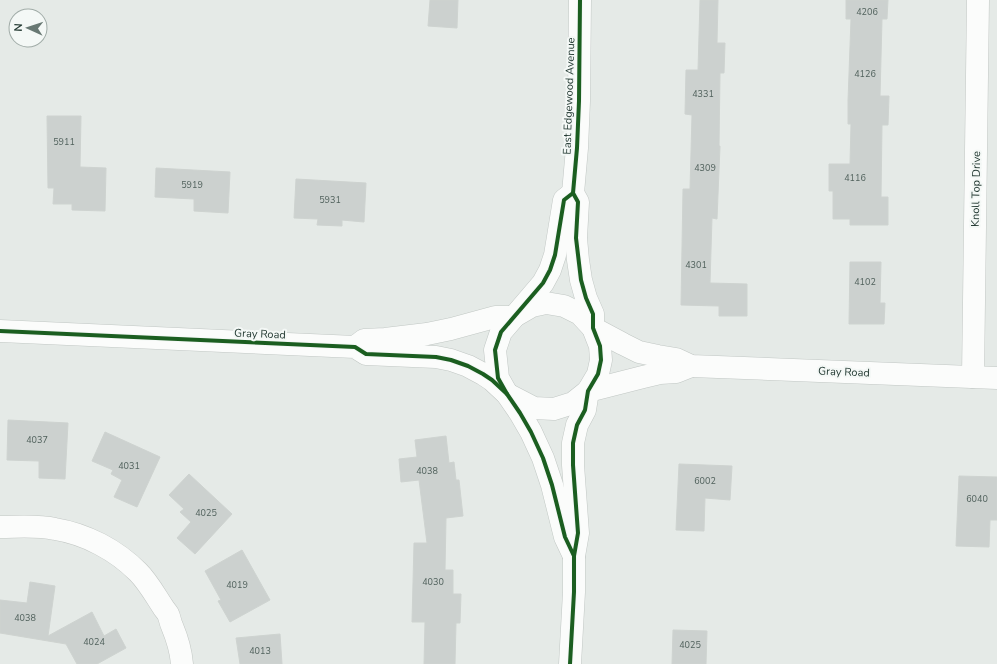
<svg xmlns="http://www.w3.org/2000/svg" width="997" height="664" viewBox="0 0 997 664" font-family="'Nunito Sans',sans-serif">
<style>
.building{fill:#ccd1cf;stroke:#ced3d0}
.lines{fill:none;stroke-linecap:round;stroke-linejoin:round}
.street-casing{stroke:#c2c7c4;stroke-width:23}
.secondary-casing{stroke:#c1c7c4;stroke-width:23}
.street{stroke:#fbfcfb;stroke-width:22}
.secondary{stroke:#fbfcfb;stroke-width:22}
.cycleway-casing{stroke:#f4f8f6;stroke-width:6}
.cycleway{stroke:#1b5e20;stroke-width:4}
.labels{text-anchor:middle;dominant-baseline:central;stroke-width:4;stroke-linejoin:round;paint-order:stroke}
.number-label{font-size:9px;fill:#50615c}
.street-label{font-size:11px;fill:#253b34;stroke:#f4f8f6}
</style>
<rect width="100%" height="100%" fill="#e5eae7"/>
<g class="building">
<path d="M 430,0 L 458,0 L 457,28 L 428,26 Z"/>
<path d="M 700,0 L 718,0 L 717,43 L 725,43 L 724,73 L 720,73 L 719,146 L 720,146 L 717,219 L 712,218 L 710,283 L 747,284 L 747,316 L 719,316 L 719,306 L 681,305 L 683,189 L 690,189 L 692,115 L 685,114 L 686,70 L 698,70 Z"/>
<path d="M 846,0 L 888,0 L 887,19 L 882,19 L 880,96 L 889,96 L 888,125 L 882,125 L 881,197 L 888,197 L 888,225 L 850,225 L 850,219 L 833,219 L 833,191 L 829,191 L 829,164 L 850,164 L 851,124 L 848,124 L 848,101 L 851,19 L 846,19 Z"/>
<path d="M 47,116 L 81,116 L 80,167 L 106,168 L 105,211 L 72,210 L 72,204 L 53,204 L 54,188 L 48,188 Z"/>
<path d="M 156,168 L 230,172 L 228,213 L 194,211 L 194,199 L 155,197 Z"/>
<path d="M 296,179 L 366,183 L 364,222 L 342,220 L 342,226 L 317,225 L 318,219 L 294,218 Z"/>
<path d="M 850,262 L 881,262 L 880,303 L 885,303 L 884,324 L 849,324 Z"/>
<path d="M 8,420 L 68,423 L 65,479 L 39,478 L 39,461 L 7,460 Z"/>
<path d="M 105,432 L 160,457 L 137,507 L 114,497 L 122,480 L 111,474 L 113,470 L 92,461 Z"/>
<path d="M 446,436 L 449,463 L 454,462 L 456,480 L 459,480 L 463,516 L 446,518 L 445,570 L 453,570 L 453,594 L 461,594 L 460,623 L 456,623 L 455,664 L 424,664 L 425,622 L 412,622 L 414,543 L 427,543 L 419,480 L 401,482 L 399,459 L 417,457 L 415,440 Z"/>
<path d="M 679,464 L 732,466 L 730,500 L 705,498 L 704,531 L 676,530 Z"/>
<path d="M 189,474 L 232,514 L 195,554 L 177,538 L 191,522 L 180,512 L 184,509 L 169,495 Z"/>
<path d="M 959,476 L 997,477 L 997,520 L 990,520 L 989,547 L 956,546 Z"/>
<path d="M 242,550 L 270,600 L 230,622 L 218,601 L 221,600 L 205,571 Z"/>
<path d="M 30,582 L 55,586 L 48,636 L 92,612 L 104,636 L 116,629 L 126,648 L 97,664 L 77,664 L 66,644 L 0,633 L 0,600 L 27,603 Z"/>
<path d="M 673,630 L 707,631 L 706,664 L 672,664 Z"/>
<path d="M 280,634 L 282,664 L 240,664 L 236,638 Z"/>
</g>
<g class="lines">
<defs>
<g id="street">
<path d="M 973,377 L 978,0"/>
<path d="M 0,527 C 18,527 37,525 55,529 C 86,534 116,550 138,572 C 148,582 155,595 163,607 C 164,609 167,612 168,614 C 170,618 170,622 172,626 C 177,638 181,651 182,664"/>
</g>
<g id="secondary">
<path d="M 580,0 L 579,101 L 577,148 L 573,193 L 578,202 L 576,238 L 578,260 L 581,280 L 586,298 L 593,314 L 593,328"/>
<path d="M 573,193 L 564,200 L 555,255 L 550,270 L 543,283 L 501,332 L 495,350 L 498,378 L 507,394 L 520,413 L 531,432 L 543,458 L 552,485 L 565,537 L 574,556"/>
<path d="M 593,328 L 623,344 L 639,352 L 658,356 L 676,359 L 691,366 L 997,378"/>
<path d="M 0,331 L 355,347 L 366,354 L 436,357 L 451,360 L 468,366 L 483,374 L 492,380 L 507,394 L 534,408 L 554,409 L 573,403 L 588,391 L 598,374 L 601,360 L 600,346 L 593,328 L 580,314 L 564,306 L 546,303 L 532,306 L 513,317 L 495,317 L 451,329 L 427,334 L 385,339 L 364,340 L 355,347"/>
<path d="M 588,391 L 643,377 L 660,373 L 676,372 L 691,366"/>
<path d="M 570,664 L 574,592 L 574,556 L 578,533 L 573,465 L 573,443 L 577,425 L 585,410 L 588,391"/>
</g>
</defs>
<use href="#street" class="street-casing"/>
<use href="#secondary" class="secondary-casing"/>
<use href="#street" class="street"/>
<use href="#secondary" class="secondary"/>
<defs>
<g id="cycleway">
<path d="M 573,193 L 564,200 L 555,255 L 550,270 L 543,283 L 501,332 L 495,350 L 498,378 L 507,394 L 520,413 L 531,432 L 543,458 L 552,485 L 565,537 L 574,556"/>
<path d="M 0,331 L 355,347 L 366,354 L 436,357 L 451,360 L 468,366 L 483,374 L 492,380 L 507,394"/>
<path d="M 570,664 L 574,592 L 574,556 L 578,533 L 573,465 L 573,443 L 577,425 L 585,410 L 588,391 L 598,374 L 601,360 L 600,346 L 593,328 L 593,314 L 586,298 L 581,280 L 576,238 L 578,202 L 573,193 L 577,148 L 579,101 L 580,0"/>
</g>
</defs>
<use href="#cycleway" class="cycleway-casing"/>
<use href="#cycleway" class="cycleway"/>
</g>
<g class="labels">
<g class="number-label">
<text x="867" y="12">4206</text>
<text x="865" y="74">4126</text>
<text x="703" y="94">4331</text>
<text x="64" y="142">5911</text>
<text x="705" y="168">4309</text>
<text x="855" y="178">4116</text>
<text x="192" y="185">5919</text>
<text x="330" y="200">5931</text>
<text x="696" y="265">4301</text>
<text x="865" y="282">4102</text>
<text x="37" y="440">4037</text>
<text x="129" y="466">4031</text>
<text x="427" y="471">4038</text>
<text x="705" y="481">6002</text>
<text x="977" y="499">6040</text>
<text x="206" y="513">4025</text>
<text x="433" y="582">4030</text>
<text x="237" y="585">4019</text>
<text x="25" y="618">4038</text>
<text x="94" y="642">4024</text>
<text x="690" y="645">4025</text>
<text x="260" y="651">4013</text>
</g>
<g class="street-label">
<text transform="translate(569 96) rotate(-88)">East Edgewood Avenue</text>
<text transform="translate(976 189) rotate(-89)">Knoll Top Drive</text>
<text transform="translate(260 334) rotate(2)">Gray Road</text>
<text transform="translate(844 372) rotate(2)">Gray Road</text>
</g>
</g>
<g transform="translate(28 28) rotate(273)"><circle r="19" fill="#f4f8f6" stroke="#a1aca8"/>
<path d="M0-3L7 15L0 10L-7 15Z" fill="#687873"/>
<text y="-6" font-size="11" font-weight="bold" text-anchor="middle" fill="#253b34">N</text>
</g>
</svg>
